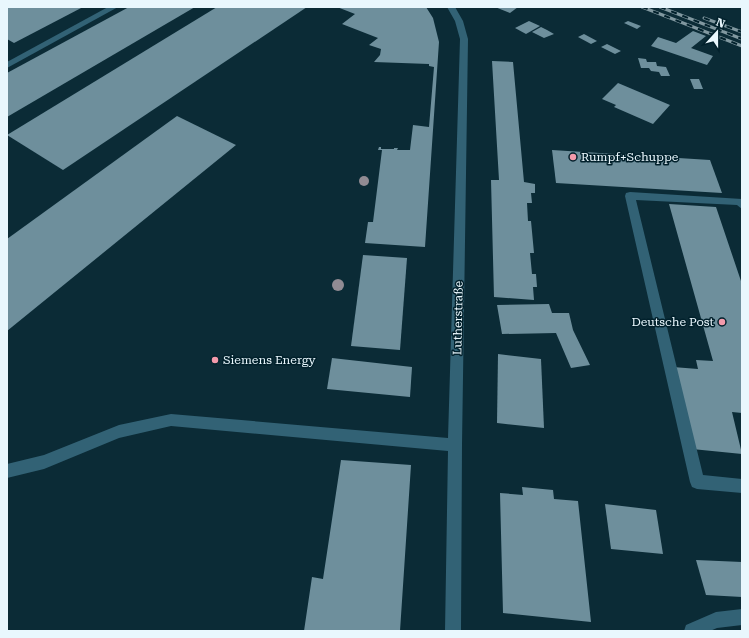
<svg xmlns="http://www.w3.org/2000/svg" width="749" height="638" viewBox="0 0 749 638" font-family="'Roboto Serif',serif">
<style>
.building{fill:#6e8f9c}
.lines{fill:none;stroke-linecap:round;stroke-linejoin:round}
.minor{fill:#326275;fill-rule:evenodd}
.rail-casing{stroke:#8198a0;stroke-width:3}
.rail{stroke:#02212c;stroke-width:2;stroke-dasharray:6;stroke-linecap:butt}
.tree{fill:#918b93}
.poi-dot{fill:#f39aab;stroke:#02212c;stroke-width:1.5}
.labels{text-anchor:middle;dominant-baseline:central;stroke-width:3;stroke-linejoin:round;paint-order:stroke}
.poi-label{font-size:12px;fill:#e9f7fd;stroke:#02212c;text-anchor:start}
.street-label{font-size:12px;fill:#e9f7fd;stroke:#02212c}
</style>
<rect width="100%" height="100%" fill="#0b2b36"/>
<g class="building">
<path d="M 7,7 L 83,7 L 14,43 L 7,39 Z"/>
<path d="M 129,7 L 195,7 L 7,117 L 7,73 Z"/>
<path d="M 217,7 L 307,7 L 63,170 L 7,135 Z"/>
<path d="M 337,7 L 426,7 L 433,18 L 439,42 L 425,247 L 365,243 L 368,222 L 373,222 L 382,150 L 378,150 L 379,147 L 381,147 L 381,149 L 394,149 L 394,148 L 398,148 L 397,150 L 410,150 L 413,125 L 429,127 L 434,67 L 429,66 L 429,64 L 374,62 L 380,55 L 381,49 L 369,45 L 378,38 L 342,24 L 355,14 Z"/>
<path d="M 495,7 L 518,7 L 510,13 Z"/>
<path d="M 529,21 L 540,26 L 526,34 L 515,28 Z"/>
<path d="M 628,21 L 641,26 L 637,29 L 624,23 Z"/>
<path d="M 541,27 L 547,30 L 554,34 L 544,38 L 532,32 Z"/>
<path d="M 693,31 L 706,36 L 691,48 L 713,56 L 707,65 L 651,46 L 658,37 L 676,43 Z"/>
<path d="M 584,34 L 597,41 L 591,44 L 578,37 Z"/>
<path d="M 607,44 L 621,51 L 615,54 L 601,47 Z"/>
<path d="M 638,58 L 646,59 L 647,62 L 656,62 L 657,66 L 666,67 L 670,76 L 661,76 L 659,72 L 651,71 L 649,68 L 641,68 Z"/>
<path d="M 492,61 L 513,62 L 524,182 L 535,184 L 535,193 L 531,193 L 532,203 L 527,203 L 528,221 L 531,221 L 534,253 L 530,253 L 532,274 L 536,274 L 537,287 L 533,287 L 534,300 L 494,297 L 491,180 L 499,180 Z"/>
<path d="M 690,79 L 699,79 L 703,89 L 694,89 Z"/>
<path d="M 618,83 L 670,105 L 653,124 L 614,107 L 616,105 L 602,99 Z"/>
<path d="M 177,116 L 236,145 L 7,331 L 7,239 Z"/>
<path d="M 552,150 L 710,160 L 722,193 L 556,183 Z"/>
<path d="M 669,204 L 716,207 L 742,284 L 742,413 L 732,412 L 742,454 L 692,449 L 673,367 L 698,369 L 696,360 L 713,361 Z"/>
<path d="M 363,255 L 407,258 L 400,350 L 351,346 Z"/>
<path d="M 549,304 L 552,313 L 569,313 L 573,330 L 590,365 L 571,368 L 556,333 L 502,334 L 497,305 Z"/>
<path d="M 498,354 L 541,359 L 544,428 L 497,423 Z"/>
<path d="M 332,358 L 412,367 L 410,397 L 327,389 Z"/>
<path d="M 341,460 L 411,465 L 400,631 L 304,631 L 312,577 L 323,579 Z"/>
<path d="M 522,487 L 553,490 L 554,499 L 578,501 L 591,622 L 503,613 L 500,493 L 523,495 Z"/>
<path d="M 605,504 L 656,510 L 663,554 L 611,549 Z"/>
<path d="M 696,560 L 742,562 L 742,597 L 706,595 Z"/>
</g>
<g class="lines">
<g class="minor">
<path d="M 108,7 L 118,7 L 7,68 L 7,62 Z"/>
<path d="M 447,7 L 455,7 L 463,21 L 468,39 L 462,445 L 461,631 L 445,631 L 448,451 L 171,426 L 119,438 L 44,469 L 7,478 L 7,464 L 44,455 L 119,425 L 171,414 L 448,438 L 460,39 L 455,21 Z"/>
<path d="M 630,192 L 742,199 L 742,209 L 737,205 L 636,200 L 703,475 L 742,479 L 742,493 L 697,489 L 692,487 L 690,482 L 625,196 L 626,193 Z"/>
<path d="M 742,609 L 742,625 L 717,628 L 710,631 L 684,631 L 686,625 L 716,612 Z"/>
</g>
<defs>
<g id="rail">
<path d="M 642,7 L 742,46"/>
<path d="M 660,7 L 742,39"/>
<path d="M 704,18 L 742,32"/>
</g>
</defs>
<use href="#rail" class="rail-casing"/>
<use href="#rail" class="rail"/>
</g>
<g class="tree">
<circle cx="364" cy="181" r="5"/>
<circle cx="338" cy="285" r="6"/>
</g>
<g class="poi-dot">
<circle cx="573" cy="157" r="4"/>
<circle cx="722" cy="322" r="4"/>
<circle cx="215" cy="360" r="4"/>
</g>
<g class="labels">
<g class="poi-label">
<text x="581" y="157">Rumpf+Schuppe</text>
<text x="714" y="322" text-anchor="end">Deutsche Post</text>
<text x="223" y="360">Siemens Energy</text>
</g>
<g class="street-label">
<text transform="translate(458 318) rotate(-89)">Lutherstraße</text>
</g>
</g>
<rect width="749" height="638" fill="none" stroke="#e9f7fd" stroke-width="16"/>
<g transform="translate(717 32) rotate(21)" stroke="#02212c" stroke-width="3" paint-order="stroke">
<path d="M0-3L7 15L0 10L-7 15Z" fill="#e9f7fd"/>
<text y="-6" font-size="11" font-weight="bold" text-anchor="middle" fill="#e9f7fd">N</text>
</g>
</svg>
